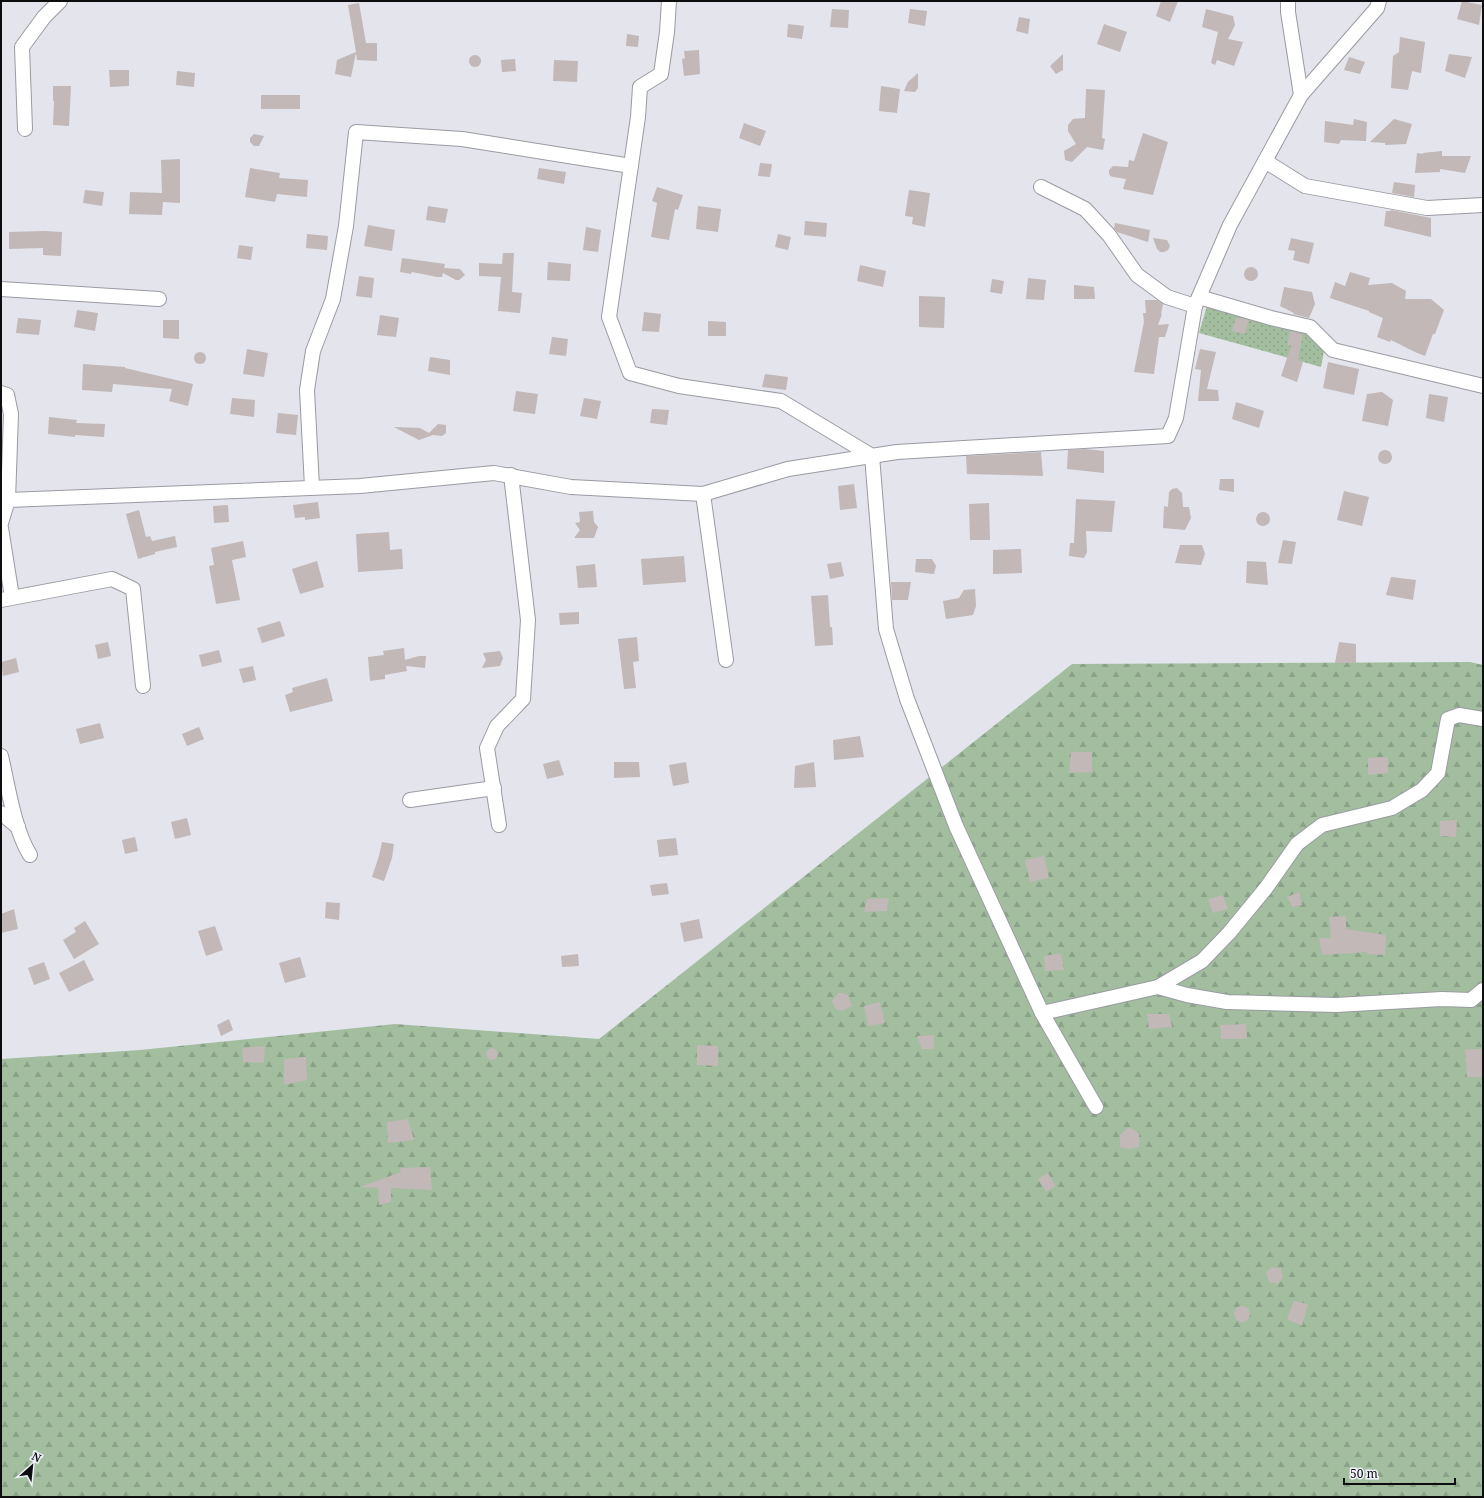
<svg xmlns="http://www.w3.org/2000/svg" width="1484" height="1498" viewBox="0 0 1484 1498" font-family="'Noto Serif',serif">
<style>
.forest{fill:url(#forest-firs)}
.park{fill:url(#park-dots)}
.building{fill:#c1b8b7}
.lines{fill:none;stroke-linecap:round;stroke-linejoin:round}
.minor-casing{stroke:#9a9ba2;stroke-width:16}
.minor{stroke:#fff;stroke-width:14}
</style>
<defs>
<pattern id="forest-firs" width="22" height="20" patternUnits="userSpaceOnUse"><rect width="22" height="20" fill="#a2be9f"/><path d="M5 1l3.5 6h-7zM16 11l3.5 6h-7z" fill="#8aa288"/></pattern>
<pattern id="park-dots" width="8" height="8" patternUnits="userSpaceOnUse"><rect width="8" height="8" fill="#a2be9f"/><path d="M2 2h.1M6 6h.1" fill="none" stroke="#8aa288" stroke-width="1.8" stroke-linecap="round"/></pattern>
</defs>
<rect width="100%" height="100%" fill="#e3e4ec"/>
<path class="forest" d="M 1470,662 L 1483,665 L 1483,1497 L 1,1497 L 1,1059 L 140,1050 L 395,1024 L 599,1039 L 1072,664 Z"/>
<path class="park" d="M 1207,306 L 1308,334 L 1324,351 L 1321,367 L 1199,333 Z"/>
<g class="building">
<path d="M 1161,1 L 1178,1 L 1170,22 L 1156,16 Z"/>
<path d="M 1462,1 L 1482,5 L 1479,25 L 1457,19 Z"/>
<path d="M 359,3 L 366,43 L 377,43 L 377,61 L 357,60 L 356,53 L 351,77 L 335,74 L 337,60 L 356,52 L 348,5 Z"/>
<path d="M 832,9 L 849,10 L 848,28 L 830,27 Z"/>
<path d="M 910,9 L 927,11 L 925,26 L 908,23 Z"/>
<path d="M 1206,9 L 1233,16 L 1235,25 L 1228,39 L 1243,42 L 1234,66 L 1217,60 L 1215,65 L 1211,63 L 1218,32 L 1202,27 Z"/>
<path d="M 1019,17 L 1030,19 L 1028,34 L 1016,31 Z"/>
<path d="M 788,24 L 804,26 L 802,39 L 787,37 Z"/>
<path d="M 1104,24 L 1127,32 L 1120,52 L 1097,44 Z"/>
<path d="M 627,34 L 639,36 L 638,47 L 626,46 Z"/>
<path d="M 1400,37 L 1425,42 L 1421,73 L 1412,71 L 1408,90 L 1391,88 L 1393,56 L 1399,52 Z"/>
<path d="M 699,50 L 700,74 L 684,76 L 682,59 L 685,58 L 684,51 Z"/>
<path d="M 1063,54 L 1063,70 L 1056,74 L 1050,66 Z"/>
<path d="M 1449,54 L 1472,57 L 1465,78 L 1445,71 Z"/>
<circle cx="475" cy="61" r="6"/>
<path d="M 1349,57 L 1365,62 L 1360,74 L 1344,70 Z"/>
<path d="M 515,59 L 516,71 L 502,72 L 501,60 Z"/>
<path d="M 554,60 L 578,61 L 577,82 L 553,81 Z"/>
<path d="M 109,70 L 129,70 L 129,86 L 110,87 Z"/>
<path d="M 177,71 L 195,73 L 194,87 L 176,85 Z"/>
<path d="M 918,73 L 918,88 L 915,92 L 904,91 L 908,82 Z"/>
<path d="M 53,86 L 71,86 L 69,126 L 53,125 L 54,101 L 53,101 Z"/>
<path d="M 881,86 L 900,89 L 897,113 L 879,111 Z"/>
<path d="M 1086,89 L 1105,90 L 1102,138 L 1105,139 L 1103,150 L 1087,147 L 1072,162 L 1065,160 L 1064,151 L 1076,144 L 1068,131 L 1068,125 L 1073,119 L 1085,118 Z"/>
<rect x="261" y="95" width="39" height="14"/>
<path d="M 1354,119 L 1367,122 L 1366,141 L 1341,140 L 1339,144 L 1324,142 L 1325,121 L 1353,125 Z"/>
<path d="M 1394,119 L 1412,124 L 1406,144 L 1385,145 L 1385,143 L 1370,142 Z"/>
<path d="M 744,123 L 766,131 L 760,146 L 739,138 Z"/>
<path d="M 1143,133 L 1168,142 L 1153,195 L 1123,189 L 1126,179 L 1113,177 L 1110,176 L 1109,173 L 1109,170 L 1113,166 L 1128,167 L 1129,160 L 1134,161 Z"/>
<path d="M 254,134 L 264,136 L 259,146 L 254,146 L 250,142 L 250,138 Z"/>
<path d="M 1442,151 L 1442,156 L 1471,156 L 1465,173 L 1440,169 L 1440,172 L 1415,173 L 1417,153 L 1423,154 L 1423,153 Z"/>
<path d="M 180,159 L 180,203 L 163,202 L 162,215 L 129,214 L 130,192 L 162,193 L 161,160 Z"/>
<path d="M 760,163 L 772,164 L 770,177 L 758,176 Z"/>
<path d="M 250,168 L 280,173 L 279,178 L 308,180 L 307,197 L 277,194 L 275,202 L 245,197 Z"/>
<path d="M 539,168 L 566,172 L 564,184 L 537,179 Z"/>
<path d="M 1394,182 L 1415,185 L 1414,197 L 1392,193 Z"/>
<path d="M 657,187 L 683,195 L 678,210 L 675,209 L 669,240 L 651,237 L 657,203 L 652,201 Z"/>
<path d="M 85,190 L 104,192 L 102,206 L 83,203 Z"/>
<path d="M 909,190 L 930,193 L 925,227 L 912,224 L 913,217 L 905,216 Z"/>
<path d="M 428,206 L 448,209 L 445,223 L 426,220 Z"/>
<path d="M 698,206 L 721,209 L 718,232 L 696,229 Z"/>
<path d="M 1391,210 L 1431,218 L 1431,237 L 1384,226 L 1386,211 L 1391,211 Z"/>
<path d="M 805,221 L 827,223 L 826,237 L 804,235 Z"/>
<path d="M 1115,223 L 1150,230 L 1148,242 L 1117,232 L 1114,228 Z"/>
<path d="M 368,225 L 395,230 L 392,251 L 364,246 Z"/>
<path d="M 586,227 L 601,230 L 598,252 L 583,250 Z"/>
<path d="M 44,231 L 62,232 L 61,256 L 43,255 L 43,248 L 9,249 L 9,232 Z"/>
<path d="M 307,234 L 328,236 L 327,250 L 306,248 Z"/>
<path d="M 778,234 L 791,237 L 788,250 L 775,247 Z"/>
<path d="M 1153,238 L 1167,240 L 1170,246 L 1168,250 L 1164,252 L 1160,252 L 1157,249 Z"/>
<path d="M 1291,238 L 1314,243 L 1309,264 L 1293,260 L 1295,251 L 1288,250 Z"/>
<path d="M 239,245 L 253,247 L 251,260 L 237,258 Z"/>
<path d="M 503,253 L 514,253 L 512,292 L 522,293 L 520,313 L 498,311 L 501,277 L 479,276 L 479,263 L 502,264 Z"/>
<path d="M 402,258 L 445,264 L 444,268 L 460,269 L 465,275 L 459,280 L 456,280 L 443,273 L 442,277 L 437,277 L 412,272 L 411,274 L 400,272 Z"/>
<path d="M 548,262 L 571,264 L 570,281 L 547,280 Z"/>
<path d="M 860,265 L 886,271 L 883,287 L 857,281 Z"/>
<circle cx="1251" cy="274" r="7"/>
<path d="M 1350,272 L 1370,278 L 1368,285 L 1392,283 L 1406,291 L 1405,299 L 1431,299 L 1444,310 L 1435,334 L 1433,334 L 1425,356 L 1415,352 L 1391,340 L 1390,342 L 1377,337 L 1383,318 L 1369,312 L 1369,311 L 1330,298 L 1335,282 L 1345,286 Z"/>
<path d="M 359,276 L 374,278 L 372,298 L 356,296 Z"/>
<path d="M 1028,278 L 1046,280 L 1044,300 L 1026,299 Z"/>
<path d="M 992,279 L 1004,281 L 1002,294 L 990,292 Z"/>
<path d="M 1074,285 L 1094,287 L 1095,299 L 1074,299 Z"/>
<path d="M 1284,287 L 1312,292 L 1315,304 L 1309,318 L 1293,314 L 1294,313 L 1280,306 Z"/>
<path d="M 919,296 L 945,297 L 944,328 L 919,327 Z"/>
<path d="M 1145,300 L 1157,300 L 1163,304 L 1161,314 L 1162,314 L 1158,325 L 1169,324 L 1165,337 L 1159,337 L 1154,374 L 1134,372 L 1144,322 L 1143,313 L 1146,313 Z"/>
<path d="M 77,310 L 98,313 L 95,331 L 74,327 Z"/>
<path d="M 644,312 L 661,314 L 659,332 L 642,331 Z"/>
<path d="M 380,315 L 399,318 L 396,337 L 377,335 Z"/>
<path d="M 1236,317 L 1249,320 L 1245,334 L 1232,331 Z"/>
<path d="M 18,318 L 41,320 L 39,335 L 16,333 Z"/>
<path d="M 163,320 L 179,320 L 179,339 L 163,338 Z"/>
<path d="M 708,321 L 726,322 L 726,336 L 708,336 Z"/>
<path d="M 1290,331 L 1303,334 L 1298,360 L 1303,362 L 1297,382 L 1281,376 L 1291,346 L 1287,345 Z"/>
<path d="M 552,337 L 568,339 L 566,356 L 549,354 Z"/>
<path d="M 247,349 L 268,353 L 264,377 L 243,374 Z"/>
<path d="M 1200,349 L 1216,352 L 1207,389 L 1218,390 L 1219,401 L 1198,401 L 1201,370 L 1195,369 Z"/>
<circle cx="200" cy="358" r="6"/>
<path d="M 430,357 L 450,360 L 450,375 L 428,371 Z"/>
<path d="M 1328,362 L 1359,369 L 1354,395 L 1323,388 Z"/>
<path d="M 83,364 L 125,367 L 125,368 L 193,384 L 188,406 L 169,401 L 172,389 L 113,384 L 112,392 L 82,390 Z"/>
<path d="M 765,374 L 788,377 L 786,390 L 762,387 Z"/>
<path d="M 516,391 L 538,394 L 535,414 L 513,411 Z"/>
<path d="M 1382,392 L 1393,400 L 1388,426 L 1362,421 L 1367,394 Z"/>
<path d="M 1429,394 L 1448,397 L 1444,422 L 1426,418 Z"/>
<path d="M 232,398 L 255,400 L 254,417 L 230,414 Z"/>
<path d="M 584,398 L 601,401 L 597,419 L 580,416 Z"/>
<path d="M 1236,402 L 1264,411 L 1259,428 L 1232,419 Z"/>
<path d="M 652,409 L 669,410 L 667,425 L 650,423 Z"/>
<path d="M 278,413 L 298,415 L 296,435 L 276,433 Z"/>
<path d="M 49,417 L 77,420 L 76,423 L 105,424 L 104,437 L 75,435 L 75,437 L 48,434 Z"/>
<path d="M 438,424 L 446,425 L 446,433 L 442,436 L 433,435 L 419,440 L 394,427 L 420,428 L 429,433 Z"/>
<path d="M 1086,449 L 1104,451 L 1104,473 L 1067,469 L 1068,450 Z"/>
<circle cx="1385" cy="457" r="7"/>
<path d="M 1041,452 L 1043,476 L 967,474 L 966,456 Z"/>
<path d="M 1220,479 L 1234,479 L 1234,492 L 1219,490 Z"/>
<path d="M 854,484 L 857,508 L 840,510 L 838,486 Z"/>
<path d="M 1177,488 L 1182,493 L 1183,507 L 1189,507 L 1191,518 L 1185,530 L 1163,528 L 1164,506 L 1168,507 L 1169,492 L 1172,489 Z"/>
<path d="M 1344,491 L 1369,497 L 1362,526 L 1337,520 Z"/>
<path d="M 1076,499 L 1115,501 L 1112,532 L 1086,531 L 1087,552 L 1084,558 L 1069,556 L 1070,543 L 1074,543 Z"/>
<path d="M 318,502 L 320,518 L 305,520 L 305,517 L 295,518 L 293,505 Z"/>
<path d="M 989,503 L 990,540 L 970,540 L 969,504 Z"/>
<path d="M 228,505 L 229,522 L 214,523 L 213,506 Z"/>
<path d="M 139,510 L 146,537 L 150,536 L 152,541 L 175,536 L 177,547 L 155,552 L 155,554 L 138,559 L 126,514 Z"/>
<path d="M 593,511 L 594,522 L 598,527 L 594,538 L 574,538 L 580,530 L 575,523 L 580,522 L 579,512 Z"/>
<circle cx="1263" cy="519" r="7"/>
<path d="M 389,532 L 390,550 L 402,549 L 403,569 L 358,572 L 356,534 Z"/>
<path d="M 1283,540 L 1296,542 L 1292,564 L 1278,563 Z"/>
<path d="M 243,541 L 246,557 L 232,560 L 240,600 L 216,604 L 209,566 L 214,565 L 211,548 Z"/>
<path d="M 1180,545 L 1202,545 L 1205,554 L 1201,565 L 1175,563 Z"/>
<path d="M 1021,549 L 1022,573 L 993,574 L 993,550 Z"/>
<path d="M 684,556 L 686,582 L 643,585 L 641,559 Z"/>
<path d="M 916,559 L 932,559 L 936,566 L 934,574 L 915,572 Z"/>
<path d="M 317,561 L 324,587 L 300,594 L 292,569 Z"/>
<path d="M 1247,561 L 1266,562 L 1268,585 L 1246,583 Z"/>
<path d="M 841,562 L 844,576 L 830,579 L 827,564 Z"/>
<path d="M 595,564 L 597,587 L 578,588 L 576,566 Z"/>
<path d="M 1391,577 L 1416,580 L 1413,600 L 1386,595 Z"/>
<path d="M 891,582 L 911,582 L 908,600 L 892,600 Z"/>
<path d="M 975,589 L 976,606 L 973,615 L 946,619 L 943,601 L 959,598 L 964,590 Z"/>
<path d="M 828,595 L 830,627 L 832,627 L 833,645 L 815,646 L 811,596 Z"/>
<path d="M 579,612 L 579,624 L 560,625 L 559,613 Z"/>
<path d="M 280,621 L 285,636 L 262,643 L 257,628 Z"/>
<path d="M 637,637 L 639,661 L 633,662 L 636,688 L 624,689 L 618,639 Z"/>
<path d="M 108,642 L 111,656 L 98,659 L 95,645 Z"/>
<path d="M 1339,642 L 1356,644 L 1356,663 L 1335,663 Z"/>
<path d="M 404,648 L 405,660 L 419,656 L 426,656 L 425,668 L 406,666 L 407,671 L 385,675 L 385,679 L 370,681 L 368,657 L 384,655 L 383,651 Z"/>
<path d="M 219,650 L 222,662 L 202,667 L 199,655 Z"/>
<path d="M 500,651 L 503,658 L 500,666 L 482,668 L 486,660 L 483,653 Z"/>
<path d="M 16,658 L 19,672 L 3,676 L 1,662 Z"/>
<path d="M 253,666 L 256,680 L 243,683 L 239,669 Z"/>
<path d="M 327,678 L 333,701 L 290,712 L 285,695 L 293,692 L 292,688 Z"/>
<path d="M 100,723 L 104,738 L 80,744 L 76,729 Z"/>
<path d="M 199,727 L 204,739 L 187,746 L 182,734 Z"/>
<path d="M 860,736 L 864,757 L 834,760 L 833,740 Z"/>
<path d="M 1071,752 L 1092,752 L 1092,772 L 1069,773 Z"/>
<path d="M 1388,757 L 1388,773 L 1368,775 L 1368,758 Z"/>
<path d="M 559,760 L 564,775 L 547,779 L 543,764 Z"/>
<path d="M 614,762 L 639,762 L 640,777 L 614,778 Z"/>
<path d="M 686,762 L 689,783 L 673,786 L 669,765 Z"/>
<path d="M 814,762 L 816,787 L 794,788 L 795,766 Z"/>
<path d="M 187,818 L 191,835 L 175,839 L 171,822 Z"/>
<path d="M 1457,820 L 1456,837 L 1440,836 L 1440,821 Z"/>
<path d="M 135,837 L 138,851 L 125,854 L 122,840 Z"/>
<path d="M 676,838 L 678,855 L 659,857 L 657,840 Z"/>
<path d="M 382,842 L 394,844 L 392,858 L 384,881 L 372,877 L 379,856 Z"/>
<path d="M 1044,856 L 1049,878 L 1030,882 L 1025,860 Z"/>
<path d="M 667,883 L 669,894 L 652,896 L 650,885 Z"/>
<path d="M 1299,892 L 1302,905 L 1293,907 L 1287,897 Z"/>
<path d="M 1223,895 L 1228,909 L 1213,913 L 1208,899 Z"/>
<path d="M 889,898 L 887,911 L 864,912 L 867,899 Z"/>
<path d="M 326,902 L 340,903 L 339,920 L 325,918 Z"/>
<path d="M 14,909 L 18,929 L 1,933 L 1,914 Z"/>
<path d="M 1346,916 L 1346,929 L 1386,935 L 1385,955 L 1367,954 L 1367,952 L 1322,955 L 1319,938 L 1331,938 L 1329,917 Z"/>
<path d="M 699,919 L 703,938 L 684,942 L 680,923 Z"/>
<path d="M 85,921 L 99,944 L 74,959 L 63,940 L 76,932 L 74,928 Z"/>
<path d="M 215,926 L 223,950 L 206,956 L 198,931 Z"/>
<path d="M 1061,953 L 1064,970 L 1045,971 L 1044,956 Z"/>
<path d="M 578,954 L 579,966 L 562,967 L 561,956 Z"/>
<path d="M 300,957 L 306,977 L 285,983 L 279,963 Z"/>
<path d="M 84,960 L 94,980 L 69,992 L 59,973 Z"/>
<path d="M 44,962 L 50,979 L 34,985 L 28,968 Z"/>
<path d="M 838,993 L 843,993 L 848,995 L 852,1006 L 842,1011 L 836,1009 L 833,1004 L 832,1001 Z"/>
<path d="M 880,1002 L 885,1023 L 868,1026 L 864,1006 Z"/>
<path d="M 1147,1014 L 1169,1014 L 1172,1027 L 1149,1029 Z"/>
<path d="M 229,1019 L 233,1030 L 221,1036 L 217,1025 Z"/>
<path d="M 1246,1024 L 1247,1039 L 1221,1039 L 1220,1025 Z"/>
<path d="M 934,1035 L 934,1049 L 922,1049 L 917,1036 Z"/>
<path d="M 697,1045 L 718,1046 L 718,1066 L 697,1065 Z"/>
<path d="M 265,1046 L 264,1063 L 243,1062 L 242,1048 Z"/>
<circle cx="492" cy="1054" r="6"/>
<path d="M 1465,1049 L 1483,1049 L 1483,1077 L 1467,1077 Z"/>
<path d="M 306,1057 L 307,1080 L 284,1085 L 284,1059 Z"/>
<path d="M 408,1119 L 414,1140 L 388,1143 L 387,1122 Z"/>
<path d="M 1129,1127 L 1139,1133 L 1139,1147 L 1129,1149 L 1120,1147 L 1120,1135 Z"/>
<path d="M 430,1167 L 432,1190 L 391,1188 L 391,1202 L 379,1205 L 378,1188 L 360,1187 L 401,1172 L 400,1168 Z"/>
<path d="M 1048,1173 L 1056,1186 L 1046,1192 L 1038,1179 Z"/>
<path d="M 1272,1267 L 1281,1269 L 1283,1278 L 1277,1284 L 1269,1282 L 1266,1273 Z"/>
<path d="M 1294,1301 L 1308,1304 L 1302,1326 L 1287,1319 Z"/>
<circle cx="1242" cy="1314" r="8"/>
</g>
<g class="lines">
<defs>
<g id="minor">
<path d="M 669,1 L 667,32 L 661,74 L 640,87 L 638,117 L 609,317 L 630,373 L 679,386 L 781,401 L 872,456 L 886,629 L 907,699 L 956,826 L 1042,1013 L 1096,1107"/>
<path d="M 1288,1 L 1288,12 L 1301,95"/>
<path d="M 25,129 L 22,47 L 44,17 L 60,1"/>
<path d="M 1265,161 L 1305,186 L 1427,208 L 1483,205"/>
<path d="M 1041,187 L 1085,209 L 1109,235 L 1137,275 L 1167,297 L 1195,306"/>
<path d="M 1,289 L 159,299"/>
<path d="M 1199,297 L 1271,318 L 1310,327 L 1333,350 L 1483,386"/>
<path d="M 1,393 L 7,395 L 11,414 L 8,500"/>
<path d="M 312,487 L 307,390 L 313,351 L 333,299 L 346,226 L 356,132 L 462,139 L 631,166"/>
<path d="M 703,494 L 726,660"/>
<path d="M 1,523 L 8,500 L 360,486 L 494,473 L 571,487 L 703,494 L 788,469 L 897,452 L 1168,436 L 1176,418 L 1195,306 L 1230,225 L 1301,95 L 1377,8 L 1379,1"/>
<path d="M 1,528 L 12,597"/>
<path d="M 1,600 L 112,579 L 133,589 L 143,686"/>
<path d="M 1,756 C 8,786 14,829 30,855"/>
<path d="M 410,800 L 494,788"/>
<path d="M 1,813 L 18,827"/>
<path d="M 499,825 L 487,748 L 497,726 L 523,699 L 528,620 L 511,475"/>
<path d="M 1158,987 L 1202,961 L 1229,933 L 1266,888 L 1297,844 L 1322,825 L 1392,808 L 1422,790 L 1438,773 L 1448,719 L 1459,715 L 1483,719"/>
<path d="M 1042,1013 L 1158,987 L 1187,995 L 1227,1002 L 1336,1005 L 1442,999 L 1471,1000 L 1483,990"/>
</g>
</defs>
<use href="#minor" class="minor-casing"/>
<use href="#minor" class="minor"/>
</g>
<rect width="1484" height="1498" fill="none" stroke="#0d0d0f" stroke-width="4"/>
<g transform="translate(32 1466) rotate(27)" stroke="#f0f1f9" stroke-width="3" paint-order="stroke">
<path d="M0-3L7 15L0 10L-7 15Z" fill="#0d0d0f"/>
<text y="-6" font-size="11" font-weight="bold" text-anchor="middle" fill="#0d0d0f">N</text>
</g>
<path d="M1344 1478v6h111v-6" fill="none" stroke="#0d0d0f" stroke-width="2"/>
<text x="1350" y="1478" font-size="12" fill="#0d0d0f" stroke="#f0f1f9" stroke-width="3" paint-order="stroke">50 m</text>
</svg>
